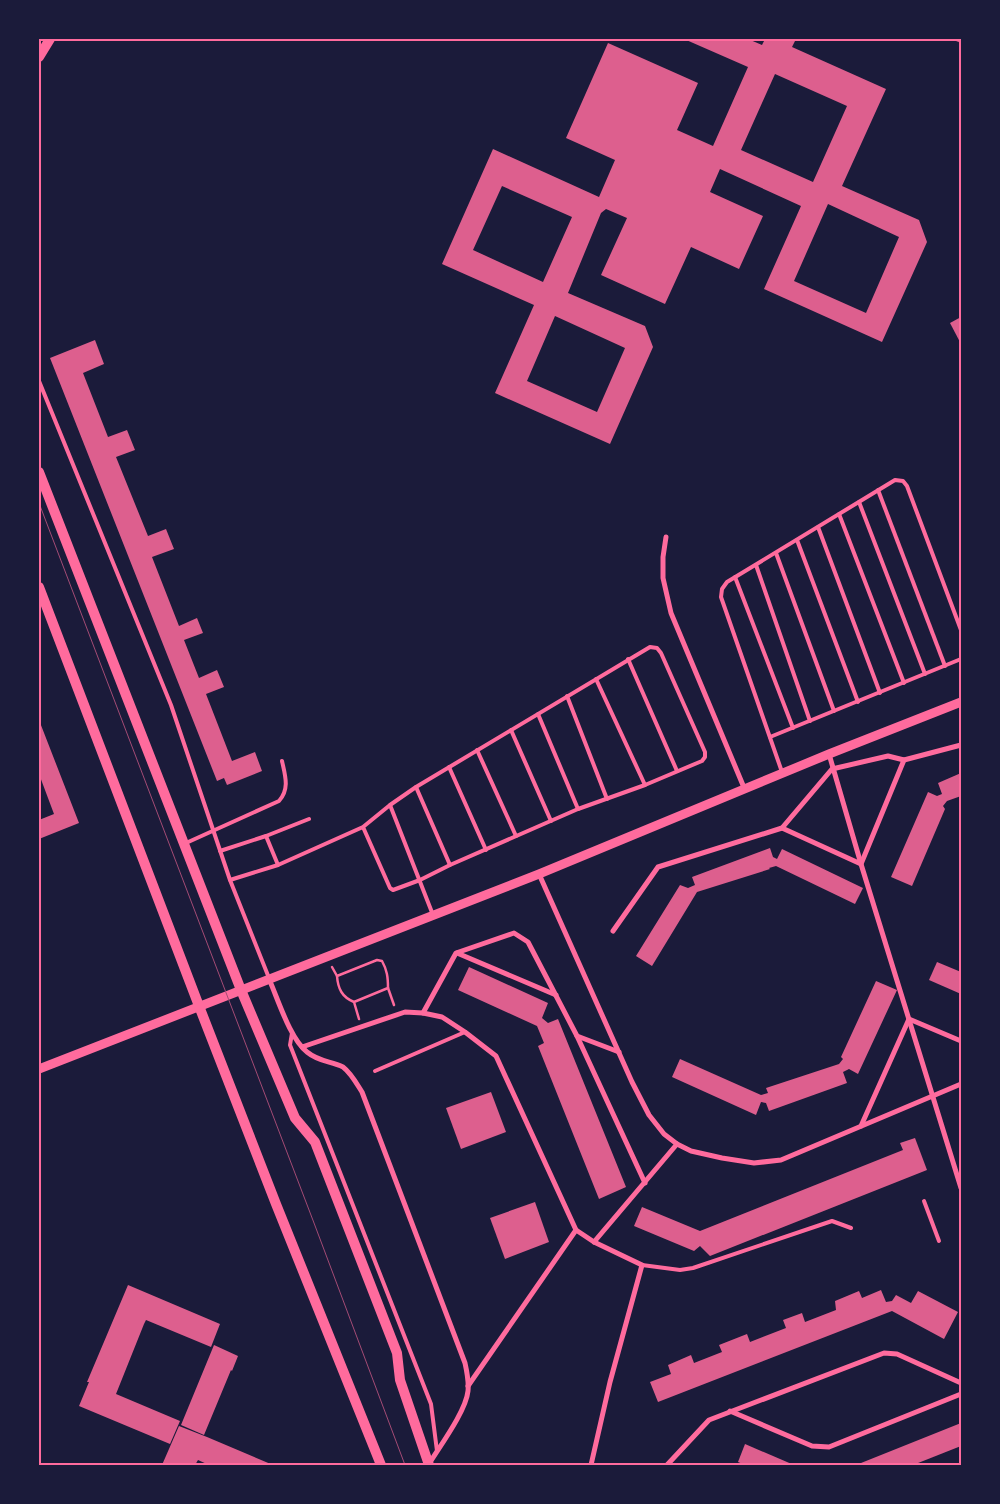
<svg xmlns="http://www.w3.org/2000/svg" width="1000" height="1504" viewBox="0 0 1000 1504" font-family="'Archivo Narrow',sans-serif">
<style>
.building{fill:#dd5f8e;fill-rule:evenodd}
.lines{fill:none;stroke-linecap:round;stroke-linejoin:round}
.path{stroke:#ff6b9d;stroke-width:2.5}
.service{stroke:#ff6b9d;stroke-width:4}
.minor{stroke:#ff6b9d;stroke-width:5}
.tertiary{stroke:#ff6b9d;stroke-width:9}
.secondary{stroke:#ff6b9d;stroke-width:10}
.tram{stroke:#a44b75;stroke-width:1}
.neatline{fill:none;stroke:#ff6b9d;stroke-width:2}
</style>
<rect width="100%" height="100%" fill="#1b1b3a"/>
<g class="building">
<path d="M 684,39 L 748,39 L 762,45 L 765,39 L 796,39 L 792,47 L 886,89 L 842,186 L 919,220 L 927,242 L 882,342 L 764,289 L 801,206 L 720,169 L 710,192 L 763,216 L 739,269 L 691,247 L 665,304 L 601,275 L 627,218 L 606,209 L 601,213 L 568,293 L 645,326 L 653,347 L 610,444 L 495,393 L 534,305 L 442,264 L 493,149 L 599,197 L 615,160 L 566,138 L 608,43 L 698,83 L 677,130 L 713,146 L 748,67 ZM 775,74 L 847,106 L 813,182 L 741,150 ZM 502,186 L 572,217 L 543,282 L 473,250 ZM 828,204 L 899,237 L 866,313 L 794,281 ZM 555,316 L 625,348 L 597,412 L 527,381 Z"/>
<path d="M 951,39 L 961,39 L 961,43 Z"/>
<path d="M 961,317 L 961,344 L 950,323 Z"/>
<path d="M 95,340 L 104,364 L 83,373 L 108,437 L 127,430 L 135,450 L 116,457 L 148,536 L 166,529 L 174,549 L 152,557 L 179,626 L 197,618 L 203,633 L 184,640 L 199,678 L 217,670 L 224,687 L 206,694 L 232,761 L 255,752 L 262,771 L 227,785 L 224,778 L 217,781 L 50,358 Z"/>
<path d="M 39,720 L 79,823 L 39,839 L 39,820 L 54,814 L 39,774 Z"/>
<path d="M 961,773 L 961,796 L 947,801 L 943,806 L 945,809 L 912,886 L 891,877 L 928,792 L 937,796 L 942,794 L 938,783 Z"/>
<path d="M 770,848 L 773,857 L 777,859 L 782,849 L 863,888 L 855,904 L 776,866 L 769,868 L 770,869 L 697,892 L 652,966 L 636,956 L 680,885 L 688,888 L 695,885 L 692,877 Z"/>
<path d="M 937,962 L 961,972 L 961,994 L 929,980 Z"/>
<path d="M 469,967 L 548,1003 L 542,1018 L 548,1023 L 558,1019 L 626,1187 L 599,1199 L 538,1046 L 544,1043 L 537,1026 L 458,990 Z"/>
<path d="M 876,981 L 897,990 L 858,1074 L 849,1069 L 843,1072 L 847,1083 L 769,1111 L 766,1103 L 761,1102 L 756,1115 L 672,1077 L 680,1059 L 761,1095 L 768,1093 L 766,1088 L 839,1064 L 843,1059 L 841,1057 Z"/>
<path d="M 491,1092 L 506,1132 L 461,1149 L 446,1108 Z"/>
<path d="M 915,1138 L 927,1170 L 710,1256 L 700,1246 L 694,1251 L 634,1226 L 642,1207 L 700,1231 L 903,1150 L 900,1143 Z"/>
<path d="M 535,1202 L 549,1242 L 505,1259 L 490,1218 Z"/>
<path d="M 128,1285 L 220,1324 L 211,1347 L 146,1320 L 144,1324 L 116,1394 L 180,1421 L 170,1444 L 79,1406 L 89,1382 L 87,1382 Z"/>
<path d="M 881,1290 L 886,1302 L 892,1301 L 896,1295 L 911,1303 L 918,1291 L 958,1312 L 944,1339 L 892,1311 L 658,1402 L 650,1382 L 671,1374 L 668,1365 L 691,1355 L 694,1363 L 722,1352 L 719,1345 L 747,1334 L 750,1342 L 786,1328 L 783,1320 L 802,1313 L 805,1322 L 836,1310 L 835,1301 L 859,1291 L 862,1298 Z"/>
<path d="M 214,1345 L 238,1356 L 232,1371 L 231,1370 L 204,1435 L 181,1425 Z"/>
<path d="M 961,1423 L 961,1446 L 913,1465 L 856,1465 Z"/>
<path d="M 179,1426 L 207,1437 L 273,1465 L 209,1465 L 198,1460 L 195,1465 L 162,1465 Z"/>
<path d="M 745,1444 L 794,1465 L 745,1465 L 738,1462 Z"/>
</g>
<g class="lines">
<g class="path">
<path d="M 332,967 L 337,976"/>
<path d="M 388,988 L 394,1005"/>
<path d="M 354,1002 L 388,988 C 388,977 387,970 382,961 L 377,960 L 337,976 C 338,989 342,997 354,1002 L 359,1019"/>
</g>
<g class="service">
<path d="M 39,381 L 171,705 L 230,880 L 269,978"/>
<path d="M 878,490 L 945,666"/>
<path d="M 859,502 L 925,674"/>
<path d="M 839,514 L 904,683"/>
<path d="M 818,527 L 880,693"/>
<path d="M 797,540 L 858,702"/>
<path d="M 776,553 L 834,711"/>
<path d="M 756,565 L 810,721"/>
<path d="M 735,577 L 793,728"/>
<path d="M 628,659 L 677,771"/>
<path d="M 596,679 L 645,785"/>
<path d="M 567,696 L 607,799"/>
<path d="M 538,714 L 578,809"/>
<path d="M 511,730 L 551,821"/>
<path d="M 770,737 L 961,659"/>
<path d="M 477,750 L 516,836"/>
<path d="M 449,767 L 486,850"/>
<path d="M 782,772 L 721,597 L 722,589 L 727,582 L 895,480 L 903,481 L 907,486 L 961,630"/>
<path d="M 416,787 L 450,865"/>
<path d="M 390,805 L 433,915"/>
<path d="M 266,836 L 278,865"/>
<path d="M 186,843 L 279,801 C 290,789 285,775 282,761"/>
<path d="M 220,851 L 266,836 L 309,819"/>
<path d="M 230,880 L 278,865 L 363,827 L 390,805 L 416,787 L 650,647 L 657,648 L 661,653 L 705,752 L 705,757 L 702,761 L 645,785 L 578,809 L 450,865 L 420,880 L 393,890 L 390,888 L 363,827"/>
<path d="M 292,1033 L 290,1045 L 431,1404 L 437,1451"/>
<path d="M 375,1071 L 465,1032"/>
<path d="M 924,1201 L 939,1241"/>
<path d="M 642,1265 L 680,1270 L 693,1268 L 832,1221 L 851,1228"/>
</g>
<g class="minor">
<path d="M 666,537 L 663,557 L 663,578 L 671,613 L 745,790"/>
<path d="M 829,754 L 861,864 L 961,1188"/>
<path d="M 782,828 L 861,864 L 904,760 L 961,745"/>
<path d="M 539,874 L 632,1082 L 649,1115 L 664,1134 L 677,1144 L 691,1151 L 722,1158 L 754,1163 L 781,1160 L 961,1084"/>
<path d="M 613,931 L 658,867 L 782,828 L 832,769 L 888,756 L 904,760"/>
<path d="M 457,953 L 556,995"/>
<path d="M 269,979 C 278,999 290,1039 307,1052 C 319,1062 331,1061 343,1067 C 351,1073 357,1084 362,1092 L 465,1363 C 467,1372 469,1381 468,1391 C 466,1411 440,1446 429,1464"/>
<path d="M 423,1013 L 456,953 L 514,933 L 528,942 L 577,1036 L 619,1052"/>
<path d="M 577,1036 L 645,1183"/>
<path d="M 302,1047 L 405,1012 L 423,1013 L 442,1017 L 465,1032 L 496,1056 L 576,1230 L 468,1386"/>
<path d="M 861,1126 L 909,1019 L 961,1041"/>
<path d="M 576,1230 L 594,1242 L 642,1265 L 610,1382 L 591,1465"/>
<path d="M 594,1242 L 677,1144"/>
<path d="M 730,1411 L 812,1446 L 829,1447 L 961,1394"/>
<path d="M 667,1465 L 709,1420 L 884,1353 L 897,1354 L 961,1383"/>
</g>
<path class="tertiary" d="M 39,1069 L 539,874 L 829,754 L 961,702"/>
<g class="secondary">
<path d="M 39,57 L 50,39"/>
<path d="M 39,472 L 241,990 L 295,1118 L 315,1142 L 397,1353 L 400,1380 L 429,1465"/>
<path d="M 39,587 L 199,1006 L 276,1204 L 381,1465"/>
</g>
<path class="tram" d="M 39,503 L 314,1223 L 405,1465"/>
</g>
<rect width="1000" height="1504" fill="none" stroke="#1b1b3a" stroke-width="80"/>
<rect x="40" y="40" width="920" height="1424" class="neatline"/>
</svg>
